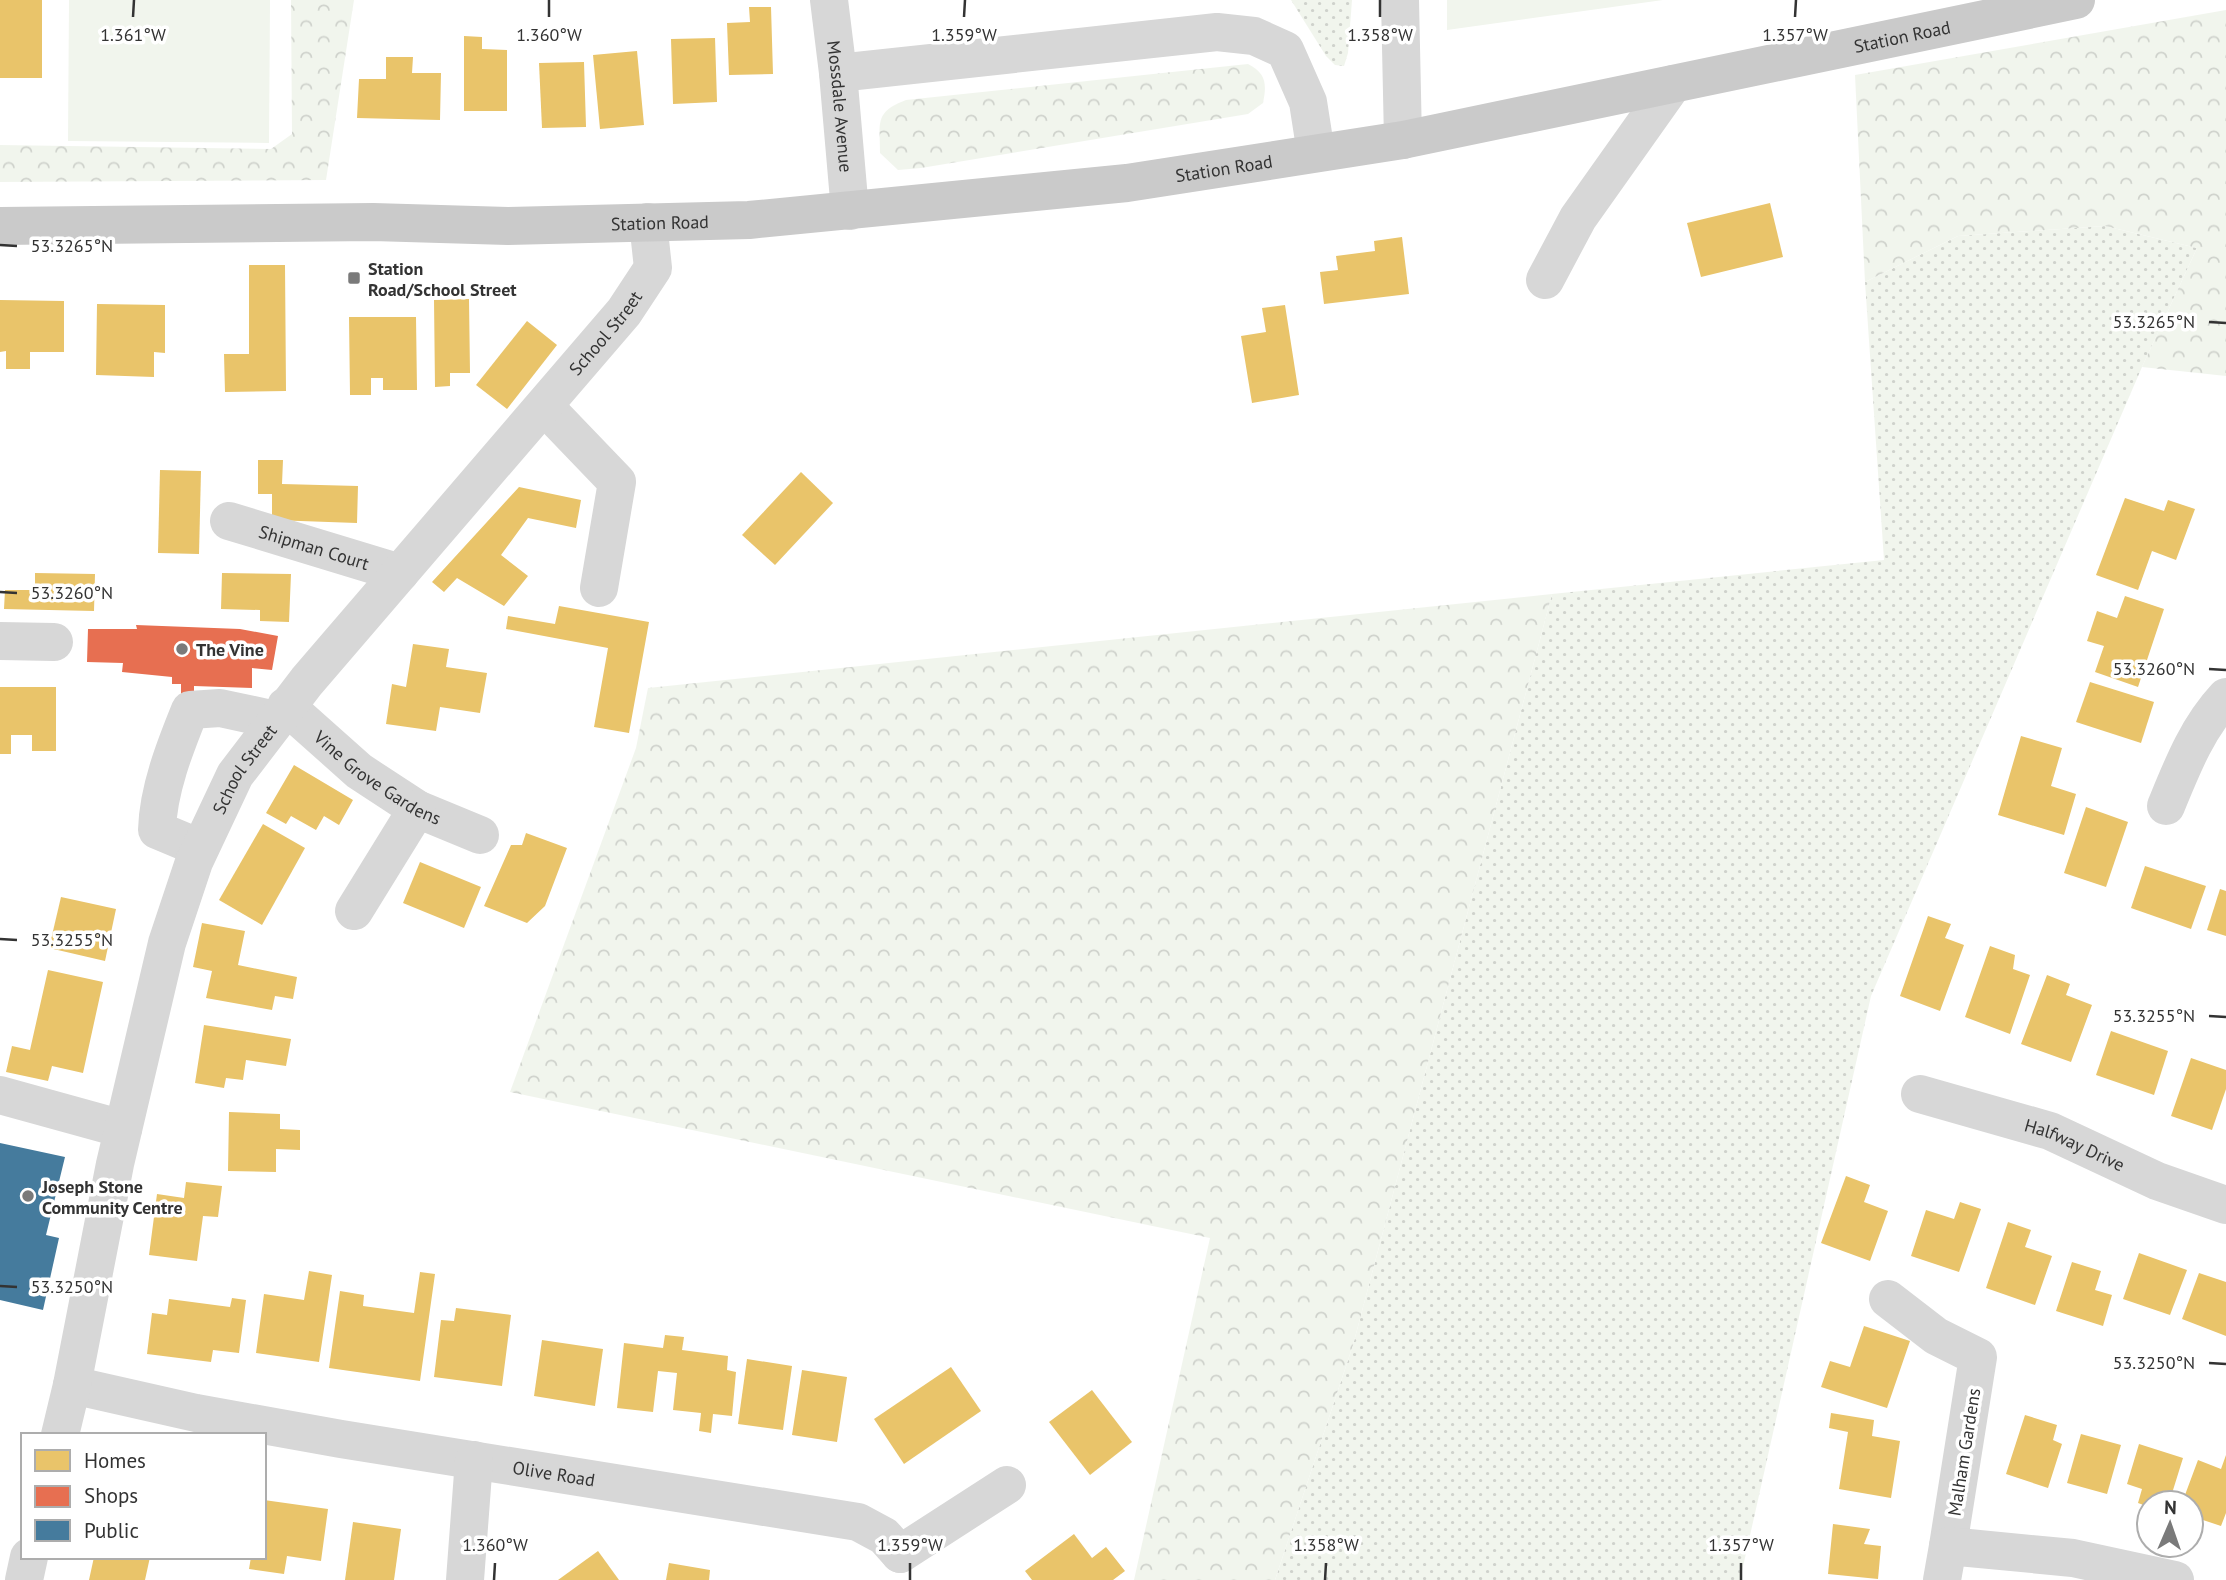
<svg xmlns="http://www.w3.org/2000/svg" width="2226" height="1580" viewBox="0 0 2226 1580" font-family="'PT Sans',sans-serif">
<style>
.grass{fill:url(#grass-dots)}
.forest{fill:url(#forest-crowns)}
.green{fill:#f1f5ed}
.homes{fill:#e9c46a}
.shops{fill:#e76f51}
.public{fill:#457b9d}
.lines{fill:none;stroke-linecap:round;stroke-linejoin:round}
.minor{stroke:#d7d7d7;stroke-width:38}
.major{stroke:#cacaca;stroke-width:38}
.ticks{fill:none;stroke:#333;stroke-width:2.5}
.poi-dot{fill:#7a7a7a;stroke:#fff;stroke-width:2.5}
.labels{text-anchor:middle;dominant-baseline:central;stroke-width:7;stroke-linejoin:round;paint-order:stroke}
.street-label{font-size:18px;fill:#333;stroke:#fff}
.poi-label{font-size:18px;font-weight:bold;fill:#333;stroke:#fff;text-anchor:start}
.ticks-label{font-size:18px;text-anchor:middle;fill:#333;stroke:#fff;stroke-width:7;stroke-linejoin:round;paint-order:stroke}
</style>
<defs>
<pattern id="grass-dots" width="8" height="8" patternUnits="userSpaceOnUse" patternTransform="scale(1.75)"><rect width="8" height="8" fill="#f1f5ed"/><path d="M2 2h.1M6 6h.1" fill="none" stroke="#cfd2cc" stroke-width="1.8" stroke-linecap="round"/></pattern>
<pattern id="forest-crowns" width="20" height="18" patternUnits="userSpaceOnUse" patternTransform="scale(1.75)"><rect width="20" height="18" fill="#f1f5ed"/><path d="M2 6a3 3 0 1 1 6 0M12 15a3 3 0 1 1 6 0" fill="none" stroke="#cfd2cc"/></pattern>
</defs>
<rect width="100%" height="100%" fill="#fff"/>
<g class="grass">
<path d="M 1291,0 L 1352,0 L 1348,53 L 1344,66 L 1335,65 L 1326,56 Z"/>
<path d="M 2105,226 L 2197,248 L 2142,367 L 1871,996 L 1740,1580 L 1275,1580 L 1353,1345 L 1552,594 L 1884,560 L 1865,282 L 1958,236 Z"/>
</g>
<g class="forest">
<path d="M 291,0 L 354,0 L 326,180 L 0,182 L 0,145 L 271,149 L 292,134 Z"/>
<path d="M 2226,10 L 2226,376 L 2142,367 L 2197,248 L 2105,226 L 1958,236 L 1865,282 L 1855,75 Z"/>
<path d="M 1248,64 C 1266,73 1267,84 1263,103 L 1248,114 L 921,168 L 898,170 L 880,153 C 880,123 874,112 906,100 Z"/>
<path d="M 1552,594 L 1353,1345 L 1275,1580 L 1134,1580 L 1210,1238 L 510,1092 L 636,748 L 648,688 Z"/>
</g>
<g class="green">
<path d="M 69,0 L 270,0 L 269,143 L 68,141 Z"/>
<path d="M 1447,0 L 1663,0 L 1447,30 Z"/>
</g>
<g class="homes">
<rect x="0" y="0" width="42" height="78"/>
<path d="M 749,7 L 771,7 L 773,74 L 729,75 L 727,23 L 750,22 Z"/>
<path d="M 464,36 L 482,37 L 482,49 L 507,50 L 507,111 L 464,111 Z"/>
<path d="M 715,38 L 717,102 L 673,104 L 671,39 Z"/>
<path d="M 637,51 L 644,125 L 600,129 L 593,55 Z"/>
<path d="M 386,57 L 413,57 L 412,73 L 441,73 L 440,120 L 357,118 L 359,79 L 386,79 Z"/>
<path d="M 584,62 L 586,127 L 542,128 L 539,63 Z"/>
<path d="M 1770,203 L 1783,257 L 1701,277 L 1687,223 Z"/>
<path d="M 1402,237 L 1409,294 L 1324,304 L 1320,272 L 1338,270 L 1336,256 L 1375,251 L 1374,241 Z"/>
<path d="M 249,265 L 285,265 L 286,391 L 225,392 L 224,354 L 249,354 Z"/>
<path d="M 469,299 L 470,373 L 450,373 L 450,386 L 435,387 L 434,300 Z"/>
<path d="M 0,300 L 64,301 L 64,352 L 30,352 L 30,369 L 6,369 L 6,351 L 0,352 Z"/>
<path d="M 97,304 L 165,305 L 165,353 L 154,352 L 154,377 L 96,375 Z"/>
<path d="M 1285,305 L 1299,395 L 1252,403 L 1241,336 L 1266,332 L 1262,308 Z"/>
<path d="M 349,317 L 416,317 L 417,390 L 383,390 L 383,378 L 371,378 L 371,395 L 350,395 Z"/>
<path d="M 527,321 L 557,345 L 507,409 L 476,385 Z"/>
<path d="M 258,460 L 283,460 L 282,484 L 358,486 L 357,523 L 272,520 L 272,494 L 258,494 Z"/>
<path d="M 160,470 L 201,471 L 199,554 L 158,553 Z"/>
<path d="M 801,472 L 833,503 L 775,565 L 742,535 Z"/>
<path d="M 519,487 L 581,500 L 576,528 L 528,518 L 501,555 L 528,576 L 504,606 L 457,578 L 444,592 L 432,582 Z"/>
<path d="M 2125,498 L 2164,511 L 2168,500 L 2195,509 L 2176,560 L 2152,551 L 2138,590 L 2096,575 Z"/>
<path d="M 35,573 L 95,574 L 94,611 L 4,609 L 5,590 L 35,590 Z"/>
<path d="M 222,573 L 291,574 L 289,622 L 260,621 L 260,610 L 221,609 Z"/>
<path d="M 2125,596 L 2164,609 L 2138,687 L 2095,672 L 2104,646 L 2087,641 L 2097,611 L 2117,618 Z"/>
<path d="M 559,606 L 649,622 L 629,733 L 594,727 L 608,648 L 506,629 L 508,616 L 555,624 Z"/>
<path d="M 413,644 L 449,649 L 446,667 L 487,673 L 480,713 L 440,707 L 436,731 L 386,724 L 392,684 L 406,687 Z"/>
<path d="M 2090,682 L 2154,702 L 2141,743 L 2076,722 Z"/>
<path d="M 0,687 L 56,687 L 56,751 L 32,751 L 32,735 L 11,735 L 11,754 L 0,754 Z"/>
<path d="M 2021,736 L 2062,748 L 2051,786 L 2076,794 L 2064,835 L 1998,815 Z"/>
<path d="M 294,765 L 353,800 L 339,825 L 324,816 L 316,830 L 291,816 L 286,824 L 266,813 Z"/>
<path d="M 2086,807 L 2128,822 L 2106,887 L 2064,873 Z"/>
<path d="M 263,824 L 305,848 L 262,925 L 219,900 Z"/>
<path d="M 526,833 L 567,848 L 545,906 L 527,923 L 484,906 L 511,845 L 522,845 Z"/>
<path d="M 420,862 L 481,887 L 464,928 L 403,903 Z"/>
<path d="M 2145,866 L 2206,886 L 2191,929 L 2131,908 Z"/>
<path d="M 2220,889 L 2226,891 L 2226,936 L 2207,930 Z"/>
<path d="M 61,897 L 116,909 L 105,961 L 49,948 Z"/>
<path d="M 1928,916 L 1951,924 L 1945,938 L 1964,945 L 1940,1011 L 1900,996 Z"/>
<path d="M 202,923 L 245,931 L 238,965 L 297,977 L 293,999 L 275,996 L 272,1010 L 206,998 L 212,971 L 193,967 Z"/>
<path d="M 1990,946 L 2015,955 L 2013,969 L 2030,975 L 2010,1034 L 1965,1017 Z"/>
<path d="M 48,970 L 103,982 L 83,1073 L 52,1066 L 48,1081 L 6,1072 L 12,1046 L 30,1050 Z"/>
<path d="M 2047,975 L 2070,984 L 2066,995 L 2092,1005 L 2071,1062 L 2021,1044 Z"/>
<path d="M 204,1025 L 291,1039 L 286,1066 L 246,1060 L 243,1080 L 226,1078 L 224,1088 L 195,1083 Z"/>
<path d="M 2111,1031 L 2168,1051 L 2154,1095 L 2096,1075 Z"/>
<path d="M 2191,1058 L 2226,1070 L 2226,1089 L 2212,1130 L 2171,1116 Z"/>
<path d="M 229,1112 L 280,1114 L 280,1129 L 300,1130 L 300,1150 L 276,1149 L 276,1172 L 228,1171 Z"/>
<path d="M 1846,1176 L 1870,1185 L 1864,1202 L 1888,1211 L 1870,1261 L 1821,1243 Z"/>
<path d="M 186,1182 L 222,1186 L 218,1217 L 203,1216 L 197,1261 L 149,1255 L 157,1194 L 184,1198 Z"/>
<path d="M 1960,1202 L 1981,1209 L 1959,1272 L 1911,1256 L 1926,1210 L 1954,1219 Z"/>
<path d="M 2008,1222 L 2031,1230 L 2025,1247 L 2052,1256 L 2035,1305 L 1986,1288 Z"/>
<path d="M 2139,1253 L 2187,1270 L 2170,1315 L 2123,1299 Z"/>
<path d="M 2072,1262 L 2101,1271 L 2095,1290 L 2112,1295 L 2103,1326 L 2056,1311 Z"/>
<path d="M 309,1271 L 332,1275 L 319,1362 L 256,1353 L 264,1294 L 304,1300 Z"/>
<path d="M 420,1272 L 435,1274 L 420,1381 L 329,1368 L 340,1291 L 364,1295 L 363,1306 L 414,1313 Z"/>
<path d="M 2199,1273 L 2226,1282 L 2226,1336 L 2182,1319 Z"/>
<path d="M 232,1298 L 246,1300 L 239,1353 L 213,1350 L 211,1362 L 147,1354 L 152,1313 L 167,1315 L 169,1299 L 230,1307 Z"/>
<path d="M 456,1308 L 511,1315 L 502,1386 L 434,1377 L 441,1320 L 454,1321 Z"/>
<path d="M 1864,1326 L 1910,1341 L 1887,1408 L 1821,1387 L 1830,1361 L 1850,1367 Z"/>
<path d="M 665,1335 L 684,1337 L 682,1350 L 728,1356 L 727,1370 L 736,1372 L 732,1416 L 713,1414 L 711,1433 L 699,1431 L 701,1413 L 673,1410 L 677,1373 L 658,1371 L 653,1412 L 617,1408 L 624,1343 L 663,1348 Z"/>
<path d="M 542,1340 L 603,1349 L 595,1406 L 534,1396 Z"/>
<path d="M 747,1359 L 792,1366 L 783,1430 L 738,1424 Z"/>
<path d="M 951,1367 L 981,1411 L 904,1464 L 874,1419 Z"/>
<path d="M 802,1370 L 847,1377 L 837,1442 L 792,1435 Z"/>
<path d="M 1092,1390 L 1132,1442 L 1090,1475 L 1049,1422 Z"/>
<path d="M 1831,1413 L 1874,1420 L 1872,1436 L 1900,1441 L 1891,1498 L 1839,1489 L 1848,1432 L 1829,1428 Z"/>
<path d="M 2025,1415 L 2057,1425 L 2053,1440 L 2062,1444 L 2048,1488 L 2006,1474 Z"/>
<path d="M 2081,1434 L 2121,1445 L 2107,1494 L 2067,1483 Z"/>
<path d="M 2139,1444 L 2183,1458 L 2169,1503 L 2149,1503 L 2149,1507 L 2138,1503 L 2142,1489 L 2127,1484 Z"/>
<path d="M 2226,1455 L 2226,1513 L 2221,1526 L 2191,1516 L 2191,1503 L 2182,1503 L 2198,1460 L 2221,1469 Z"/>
<path d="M 264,1500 L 328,1509 L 321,1561 L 287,1556 L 284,1574 L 249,1569 L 251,1557 L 264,1557 Z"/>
<path d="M 353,1522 L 401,1529 L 394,1580 L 345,1580 Z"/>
<path d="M 1833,1524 L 1870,1529 L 1864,1544 L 1881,1546 L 1878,1579 L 1828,1574 Z"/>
<path d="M 1074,1534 L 1092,1558 L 1106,1547 L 1125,1571 L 1113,1580 L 1032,1580 L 1025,1571 Z"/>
<path d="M 598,1551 L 619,1580 L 558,1580 Z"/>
<path d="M 94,1557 L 150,1557 L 145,1580 L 89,1580 Z"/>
<path d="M 669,1563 L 710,1570 L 709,1580 L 666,1580 Z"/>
</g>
<path class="shops" d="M 136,625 L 240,629 L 278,636 L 272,670 L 252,668 L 252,688 L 194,686 L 194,697 L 181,696 L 181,684 L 172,684 L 172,677 L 122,672 L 123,663 L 87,662 L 88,629 L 137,629 Z"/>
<path class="public" d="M 0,1143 L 65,1157 L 46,1235 L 59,1238 L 43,1310 L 0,1300 Z"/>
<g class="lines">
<g class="minor">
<path id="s1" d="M 829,0 L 838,73 L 850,211"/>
<path d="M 1400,0 L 1403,140"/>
<path d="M 838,73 L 1217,32 L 1254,36 L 1285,50 L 1308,102 L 1316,153"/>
<path d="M 1545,280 L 1578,218 L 1673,84"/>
<path d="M 544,406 L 617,482 L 599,588"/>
<path id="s2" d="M 229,521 L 400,573"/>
<path d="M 0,641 L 54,642"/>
<path id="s3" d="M 286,706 L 359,771 L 417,809 L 480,835"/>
<path d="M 2166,806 C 2182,767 2197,728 2226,697"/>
<path d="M 200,848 L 157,830 C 158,790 175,747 190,710 L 220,708 L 276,720"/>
<path d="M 354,911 L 417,809"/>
<path id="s4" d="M 1920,1094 L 2050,1131 L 2157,1181 L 2226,1205"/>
<path d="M 0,1095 L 123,1129"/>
<path d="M 1888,1299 L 1936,1336 L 1978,1357 L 1948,1546"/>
<path id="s5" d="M 72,1385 L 196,1413 L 341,1439 L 858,1522 L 884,1536 L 900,1554"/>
<path id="s6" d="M 60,1435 L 72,1385 L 115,1164 L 167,943 L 194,862 L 235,775 L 307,681 L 624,312 L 653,268 L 648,222"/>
<path d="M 900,1554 L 1007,1485"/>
<path d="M 24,1580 L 29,1557"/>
<path d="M 465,1580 L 474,1460"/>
<path d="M 1942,1580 L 1948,1546 L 2073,1558 L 2175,1580"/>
</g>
<path class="major" id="s7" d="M 0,226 L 373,222 L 508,226 L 749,220 L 1127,183 L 1403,140 L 2076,0"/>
</g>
<path class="ticks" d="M 133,17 L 134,0M 549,17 L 549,0M 964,17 L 965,0M 1380,17 L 1380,0M 1795,17 L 1796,0M 0,245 L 17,246M 2209,322 L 2226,323M 0,592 L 17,593M 2209,669 L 2226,670M 0,939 L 17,940M 2209,1016 L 2226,1017M 0,1286 L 17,1287M 2209,1363 L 2226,1364M 494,1580 L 495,1563M 910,1580 L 910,1563M 1325,1580 L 1326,1563M 1741,1580 L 1741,1563"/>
<g class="poi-dot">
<rect x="347" y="271" width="14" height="14" rx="3.5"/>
<circle cx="182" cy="649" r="7"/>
<circle cx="28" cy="1196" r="7"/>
</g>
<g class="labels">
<g class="street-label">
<text stroke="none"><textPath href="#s7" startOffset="1918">Station Road</textPath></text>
<text stroke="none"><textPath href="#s1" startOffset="107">Mossdale Avenue</textPath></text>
<text stroke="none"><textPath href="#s7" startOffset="1227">Station Road</textPath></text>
<text stroke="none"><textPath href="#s7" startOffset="660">Station Road</textPath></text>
<text stroke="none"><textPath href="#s6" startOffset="1262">School Street</textPath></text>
<text stroke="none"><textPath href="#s2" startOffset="89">Shipman Court</textPath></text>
<text stroke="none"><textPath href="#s6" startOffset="695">School Street</textPath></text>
<text stroke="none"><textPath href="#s3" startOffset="117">Vine Grove Gardens</textPath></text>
<text stroke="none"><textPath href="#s4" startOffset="163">Halfway Drive</textPath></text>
<text transform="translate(1964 1452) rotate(-81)">Malham Gardens</text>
<text stroke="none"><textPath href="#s5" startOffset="490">Olive Road</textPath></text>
</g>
<g class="poi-label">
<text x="368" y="268">Station<tspan x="368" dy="21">Road/School Street</tspan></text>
<text x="196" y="649">The Vine</text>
<text x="42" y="1186">Joseph Stone<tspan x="42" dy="21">Community Centre</tspan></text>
</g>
</g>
<g class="ticks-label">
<text x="133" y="41">1.361°W</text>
<text x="549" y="41">1.360°W</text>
<text x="964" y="41">1.359°W</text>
<text x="1380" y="41">1.358°W</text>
<text x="1795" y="41">1.357°W</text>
<text x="72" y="252">53.3265°N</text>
<text x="2154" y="328">53.3265°N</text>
<text x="72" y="599">53.3260°N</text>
<text x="2154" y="675">53.3260°N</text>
<text x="72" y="946">53.3255°N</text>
<text x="2154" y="1022">53.3255°N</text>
<text x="72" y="1293">53.3250°N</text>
<text x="2154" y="1369">53.3250°N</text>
<text x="495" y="1551">1.360°W</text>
<text x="910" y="1551">1.359°W</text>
<text x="1326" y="1551">1.358°W</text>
<text x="1741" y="1551">1.357°W</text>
</g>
<rect x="21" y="1433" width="245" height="126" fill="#ffffff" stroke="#adadad" stroke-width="2"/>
<rect x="35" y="1450" width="35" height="21" fill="#e9c46a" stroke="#adadad" stroke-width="2"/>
<text x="84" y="1468" font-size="21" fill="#333333">Homes</text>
<rect x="35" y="1486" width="35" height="21" fill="#e76f51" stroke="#adadad" stroke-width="2"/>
<text x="84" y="1503" font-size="21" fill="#333333">Shops</text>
<rect x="35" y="1520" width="35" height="21" fill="#457b9d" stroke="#adadad" stroke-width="2"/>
<text x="84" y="1538" font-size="21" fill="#333333">Public</text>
<g transform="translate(2170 1524) rotate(2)"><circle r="33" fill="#ffffff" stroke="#adadad" stroke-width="2"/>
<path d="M0-5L12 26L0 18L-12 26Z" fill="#7a7a7a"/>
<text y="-10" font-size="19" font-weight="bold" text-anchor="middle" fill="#333333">N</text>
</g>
</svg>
